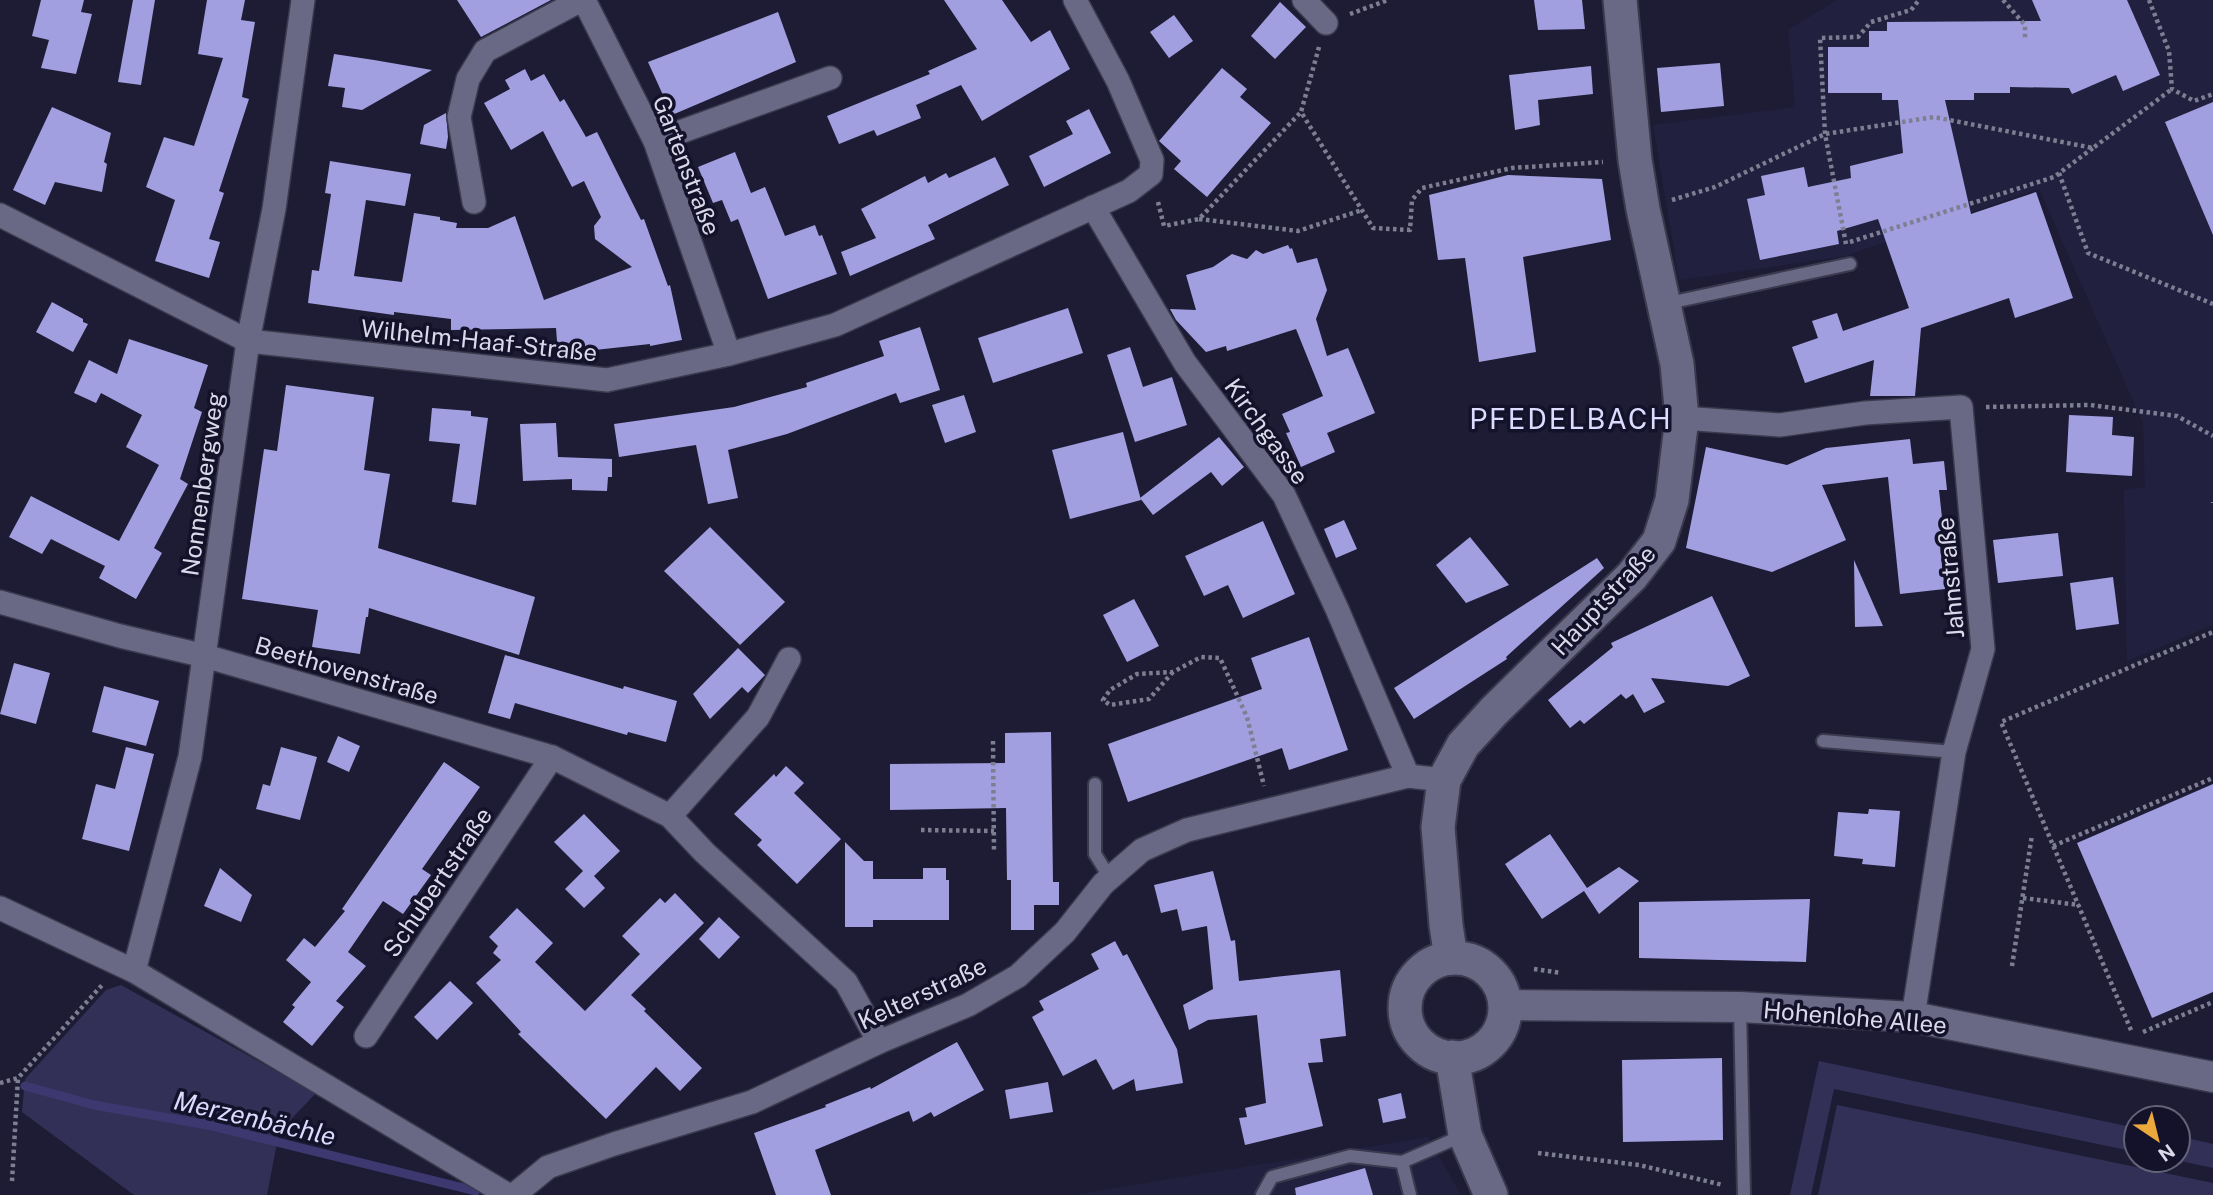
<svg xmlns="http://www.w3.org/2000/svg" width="2213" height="1195" viewBox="0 0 2213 1195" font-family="'Public Sans',sans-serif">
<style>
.built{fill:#22203f}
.green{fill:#333057}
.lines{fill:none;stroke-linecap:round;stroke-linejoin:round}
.stream{stroke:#3e3871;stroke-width:9}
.building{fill:#a19fe0}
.service-casing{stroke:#3a394d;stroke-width:16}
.minor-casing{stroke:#3a394d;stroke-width:26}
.tertiary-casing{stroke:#3a394d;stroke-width:33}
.secondary-casing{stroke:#3a394d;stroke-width:37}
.path{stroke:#7e7e92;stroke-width:4.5;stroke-dasharray:3.5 3.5;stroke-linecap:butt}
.service{stroke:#696986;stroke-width:12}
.minor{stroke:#696986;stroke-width:23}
.tertiary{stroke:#696986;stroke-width:30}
.secondary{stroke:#696986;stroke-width:33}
.labels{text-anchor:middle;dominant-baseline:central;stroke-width:7;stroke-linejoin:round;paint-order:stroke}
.street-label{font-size:24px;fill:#d9d9ea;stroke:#14122a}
.water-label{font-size:26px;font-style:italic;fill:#dadafe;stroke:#14122a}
.quarter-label{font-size:28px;letter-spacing:2px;fill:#dcdcfe;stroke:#14122a}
</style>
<rect width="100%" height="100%" fill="#1d1c34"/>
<g class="built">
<path d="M 1837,0 L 2213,0 L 2213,625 L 2127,661 L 2124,490 L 2145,487 L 2143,423 L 2039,189 L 1845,256 L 1679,280 L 1653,125 L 1795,107 L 1788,30 Z"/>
<path d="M 1428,1137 L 1461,1195 L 1074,1195 Z"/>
</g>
<g class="green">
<path d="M 121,985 L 316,1093 L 279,1132 L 267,1195 L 134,1195 L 22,1112 L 25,1079 L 106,990 Z"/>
<path d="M 1819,1061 L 2136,1128 L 2136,1152 L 1834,1089 L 1811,1195 L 1790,1195 Z"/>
<path d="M 1837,1105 L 2213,1183 L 2213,1195 L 1818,1195 Z"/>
<path d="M 2178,1136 L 2213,1144 L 2213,1168 L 2176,1160 L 2178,1160 Z"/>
</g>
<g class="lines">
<path class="stream" d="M 25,1086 L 94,1105 L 208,1125 L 476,1191"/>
</g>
<g class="building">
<path d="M 41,0 L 84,0 L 81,12 L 92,14 L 76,74 L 41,68 L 49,40 L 32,36 Z"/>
<path d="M 133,0 L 155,0 L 141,85 L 118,82 Z"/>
<path d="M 207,0 L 245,0 L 241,20 L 255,22 L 242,97 L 249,99 L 219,191 L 224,193 L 209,239 L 220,242 L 209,278 L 155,261 L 175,200 L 146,187 L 164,137 L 194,146 L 223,58 L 198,54 Z"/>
<path d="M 457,0 L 551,0 L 481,37 Z"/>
<path d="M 944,0 L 1002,0 L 1031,42 L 1050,30 L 1070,69 L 982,121 L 961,85 L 916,105 L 921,118 L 877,136 L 874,130 L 839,144 L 827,116 L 930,74 L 928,71 L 977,49 Z"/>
<path d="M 1534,0 L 1582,0 L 1585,29 L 1538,30 Z"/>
<path d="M 2032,0 L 2127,0 L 2160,75 L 2123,91 L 2116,75 L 2072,94 L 2069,88 L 2010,87 L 2010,93 L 1974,93 L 1974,100 L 1945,100 L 1971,214 L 2036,192 L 2073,298 L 2015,318 L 2009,298 L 1921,328 L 1915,396 L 1870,396 L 1874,360 L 1805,383 L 1792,347 L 1818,338 L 1812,321 L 1837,313 L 1843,331 L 1909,308 L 1878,219 L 1837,231 L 1839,244 L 1760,260 L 1747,199 L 1765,195 L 1761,176 L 1804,167 L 1808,187 L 1851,178 L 1850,166 L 1903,153 L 1898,100 L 1882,100 L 1882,93 L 1828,93 L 1828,47 L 1869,47 L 1869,31 L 1887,31 L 1887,22 L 2041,21 Z"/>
<path d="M 1280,2 L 1306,27 L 1275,59 L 1251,36 Z"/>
<path d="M 778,12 L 796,62 L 672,115 L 648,62 Z"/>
<path d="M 1174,15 L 1193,41 L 1169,58 L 1150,32 Z"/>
<path d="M 334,54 L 374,60 L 432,70 L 362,110 L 342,107 L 345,88 L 328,86 Z"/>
<path d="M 1720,63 L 1724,106 L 1661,112 L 1657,68 Z"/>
<path d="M 1591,66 L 1593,94 L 1538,100 L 1540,125 L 1515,130 L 1509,75 Z"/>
<path d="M 1222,68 L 1247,89 L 1240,97 L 1271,123 L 1207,197 L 1174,169 L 1181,161 L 1159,141 Z"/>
<path d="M 525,69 L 531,81 L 544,74 L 560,102 L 564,99 L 586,137 L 597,132 L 641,220 L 644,219 L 668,286 L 670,285 L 682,340 L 650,346 L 650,344 L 558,354 L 556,328 L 451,330 L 451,319 L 394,312 L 394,315 L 308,303 L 312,270 L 319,271 L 331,194 L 325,193 L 330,161 L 411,174 L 405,206 L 366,200 L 354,276 L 402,282 L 414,213 L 440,217 L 440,220 L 457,223 L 456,228 L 488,228 L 515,216 L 544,300 L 632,267 L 595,239 L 594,226 L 601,217 L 584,181 L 572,187 L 543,131 L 511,150 L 484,103 L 510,89 L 505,80 Z"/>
<path d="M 2213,102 L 2213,235 L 2165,122 Z"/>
<path d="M 52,107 L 111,133 L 104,162 L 107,164 L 102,192 L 55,182 L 45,205 L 13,190 Z"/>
<path d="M 1089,109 L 1111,153 L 1044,187 L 1029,156 L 1073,134 L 1066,121 Z"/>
<path d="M 446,113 L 448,137 L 446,149 L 420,144 L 424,125 Z"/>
<path d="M 735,152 L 751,193 L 765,187 L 785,236 L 815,225 L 819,236 L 822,235 L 837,274 L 768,299 L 738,219 L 731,222 L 722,200 L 713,203 L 698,167 Z"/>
<path d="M 995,157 L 1009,185 L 928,225 L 935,239 L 850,276 L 841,252 L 876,238 L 861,209 L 925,176 L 928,183 L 946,173 L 949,178 Z"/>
<path d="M 1508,175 L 1602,179 L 1611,240 L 1523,257 L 1536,352 L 1479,362 L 1465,258 L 1438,260 L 1429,195 Z"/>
<path d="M 1288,245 L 1290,249 L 1292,248 L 1297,263 L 1317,258 L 1327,290 L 1316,319 L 1327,356 L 1348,348 L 1375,413 L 1327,433 L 1335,452 L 1301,467 L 1286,433 L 1290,432 L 1282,414 L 1323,396 L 1296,329 L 1227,351 L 1226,346 L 1206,352 L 1176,320 L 1170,309 L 1196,310 L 1186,275 L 1213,267 L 1232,254 L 1247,259 L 1256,250 L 1263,254 Z"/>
<path d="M 52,302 L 83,319 L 83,322 L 88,324 L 73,352 L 36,332 Z"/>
<path d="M 1068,308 L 1083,353 L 993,383 L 978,338 Z"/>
<path d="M 920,327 L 940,390 L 900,403 L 896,393 L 787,434 L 728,450 L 738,498 L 708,504 L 696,445 L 619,457 L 614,424 L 734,407 L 807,387 L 806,383 L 884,356 L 879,341 Z"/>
<path d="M 129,339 L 208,365 L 194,408 L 202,412 L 180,479 L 188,484 L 154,548 L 162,553 L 136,599 L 99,578 L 105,566 L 51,539 L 42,554 L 9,537 L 31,496 L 119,541 L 159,465 L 126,447 L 142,415 L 101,393 L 96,403 L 74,393 L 89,360 L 117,374 Z"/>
<path d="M 1130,347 L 1143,387 L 1172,377 L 1187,425 L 1135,442 L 1107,355 Z"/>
<path d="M 286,385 L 374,397 L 364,470 L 390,474 L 378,548 L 535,597 L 519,655 L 369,608 L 368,617 L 366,617 L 360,654 L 312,647 L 318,610 L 242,599 L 264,449 L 277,451 Z"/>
<path d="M 964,395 L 976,432 L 945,443 L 932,405 Z"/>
<path d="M 432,408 L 471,411 L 471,416 L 488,418 L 476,505 L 452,502 L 460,444 L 429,441 Z"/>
<path d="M 2069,415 L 2113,417 L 2112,435 L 2134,437 L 2132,476 L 2066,472 Z"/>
<path d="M 556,423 L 558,457 L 612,459 L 612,477 L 608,477 L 607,491 L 572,490 L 572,479 L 523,481 L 520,424 Z"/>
<path d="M 1123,432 L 1141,500 L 1070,519 L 1052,450 Z"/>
<path d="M 1219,437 L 1244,467 L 1222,486 L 1211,472 L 1153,515 L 1140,498 Z"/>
<path d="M 1910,439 L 1913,464 L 1944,461 L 1947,490 L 1939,490 L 1944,536 L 1939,537 L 1945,589 L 1900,594 L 1888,477 L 1822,485 L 1846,540 L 1772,572 L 1686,548 L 1706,447 L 1787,465 L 1826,448 Z"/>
<path d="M 1344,520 L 1357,549 L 1336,558 L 1324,529 Z"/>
<path d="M 1263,521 L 1295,594 L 1243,618 L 1228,585 L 1204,596 L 1185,556 Z"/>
<path d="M 710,527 L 785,602 L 740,645 L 664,571 Z"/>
<path d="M 2058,533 L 2063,576 L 1998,583 L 1993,540 Z"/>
<path d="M 1470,537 L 1509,585 L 1466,603 L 1436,565 Z"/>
<path d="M 1597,558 L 1604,568 L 1506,657 L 1507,659 L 1414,719 L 1394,688 Z"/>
<path d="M 1854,560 L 1883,626 L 1855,627 Z"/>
<path d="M 2113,577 L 2119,624 L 2076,630 L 2070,583 Z"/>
<path d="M 1712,596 L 1750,676 L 1728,686 L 1651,678 L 1665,702 L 1644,713 L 1633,694 L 1626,699 L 1621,694 L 1584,724 L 1580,720 L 1570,728 L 1548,700 L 1613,647 L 1611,643 Z"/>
<path d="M 1134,599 L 1159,646 L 1127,662 L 1103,615 Z"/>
<path d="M 1309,637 L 1348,750 L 1289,770 L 1282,748 L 1128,802 L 1108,744 L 1262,689 L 1251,658 Z"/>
<path d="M 738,648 L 765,675 L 748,693 L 742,687 L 710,719 L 693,694 Z"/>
<path d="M 505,655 L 623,689 L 624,686 L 677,701 L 666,742 L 628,732 L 627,735 L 515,703 L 510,719 L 488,713 Z"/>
<path d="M 14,663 L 50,673 L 36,724 L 0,714 Z"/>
<path d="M 104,686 L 159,701 L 146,746 L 92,732 Z"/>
<path d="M 1051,732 L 1053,882 L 1059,882 L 1059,905 L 1034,905 L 1034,930 L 1011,930 L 1011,880 L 1007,880 L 1006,808 L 890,810 L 890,764 L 1005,763 L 1005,733 Z"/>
<path d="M 338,736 L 360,746 L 349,772 L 327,762 Z"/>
<path d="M 126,747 L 154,754 L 129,851 L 82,839 L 96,784 L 115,789 Z"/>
<path d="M 281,747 L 317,757 L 300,820 L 256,809 L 263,784 L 270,786 Z"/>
<path d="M 444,762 L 480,787 L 422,869 L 431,875 L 403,914 L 383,901 L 348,952 L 366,966 L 336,1001 L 344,1007 L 312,1046 L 283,1022 L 295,1007 L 292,1005 L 311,982 L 286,960 L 304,938 L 315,947 L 345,911 L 342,909 Z"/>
<path d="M 786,766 L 804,783 L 794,793 L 841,839 L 797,884 L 757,845 L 762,840 L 734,814 L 774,774 L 776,777 Z"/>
<path d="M 2213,784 L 2213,992 L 2152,1018 L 2077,843 Z"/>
<path d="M 1869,809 L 1900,811 L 1895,867 L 1862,864 L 1863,859 L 1834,856 L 1838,812 L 1868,814 Z"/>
<path d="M 584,814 L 620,851 L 594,876 L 605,888 L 584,908 L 565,889 L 583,871 L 554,842 Z"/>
<path d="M 1550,834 L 1587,888 L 1619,867 L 1639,881 L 1599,914 L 1584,891 L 1542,919 L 1505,864 Z"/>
<path d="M 845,842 L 864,861 L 873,861 L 873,879 L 923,879 L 923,868 L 946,868 L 946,880 L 949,880 L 949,920 L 873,920 L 873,927 L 845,927 Z"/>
<path d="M 220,868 L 252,895 L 241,922 L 204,906 Z"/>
<path d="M 1213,871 L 1231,941 L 1235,940 L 1239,981 L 1340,970 L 1346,1036 L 1320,1039 L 1323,1062 L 1308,1063 L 1323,1126 L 1245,1145 L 1239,1118 L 1247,1117 L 1245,1108 L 1266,1103 L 1257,1015 L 1208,1020 L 1189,1030 L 1183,1005 L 1213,989 L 1207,926 L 1182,931 L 1177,909 L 1161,913 L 1154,885 Z"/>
<path d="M 675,893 L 704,923 L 631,995 L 646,1009 L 644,1011 L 702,1068 L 680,1091 L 656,1067 L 606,1119 L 518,1034 L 521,1032 L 476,983 L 501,960 L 493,953 L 498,946 L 489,937 L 517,908 L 553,943 L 535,962 L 585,1011 L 640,954 L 622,936 L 660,898 L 665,903 Z"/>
<path d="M 1810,899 L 1806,962 L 1639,958 L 1639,902 Z"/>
<path d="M 719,917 L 740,937 L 719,959 L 699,939 Z"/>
<path d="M 1115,941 L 1123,956 L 1127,954 L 1177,1049 L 1183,1083 L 1136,1091 L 1134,1079 L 1113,1090 L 1096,1059 L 1063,1076 L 1032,1017 L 1044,1010 L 1039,1001 L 1099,969 L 1091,954 Z"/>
<path d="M 450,981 L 473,1003 L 437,1040 L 414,1017 Z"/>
<path d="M 957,1042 L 984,1090 L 934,1117 L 931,1112 L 913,1122 L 909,1111 L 815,1150 L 831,1195 L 776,1195 L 754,1133 L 826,1107 L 825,1105 L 870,1087 L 871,1089 Z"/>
<path d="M 1722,1058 L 1723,1140 L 1623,1142 L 1622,1060 Z"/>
<path d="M 1048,1082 L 1053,1112 L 1010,1119 L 1005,1090 Z"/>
<path d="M 1401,1093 L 1406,1118 L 1383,1123 L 1378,1099 Z"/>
<path d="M 1365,1168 L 1373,1195 L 1296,1195 L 1295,1188 Z"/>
</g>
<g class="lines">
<defs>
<g id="service">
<path d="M 1664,304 L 1850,264"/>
<path d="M 1823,741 L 1954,752"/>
<path d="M 1095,784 L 1095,854 L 1110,878"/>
<path d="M 1740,1007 L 1744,1195"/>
<path d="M 1262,1195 L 1272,1177 L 1350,1156 L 1402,1162"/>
<path d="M 1410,1195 L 1402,1162 L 1464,1135"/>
</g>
<g id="minor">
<path d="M 584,0 L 655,141 L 729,354"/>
<path d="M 1304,0 L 1326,23"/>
<path d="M 655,141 L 830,78"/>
<path d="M 474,202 L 459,117 L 468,79 L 485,51 L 581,0"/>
<path d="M 1093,207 L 1185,363 L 1284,495 L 1337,609 L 1408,776"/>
<path d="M 0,215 L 248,341 L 607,380 L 729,354 L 835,325 L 1129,191 L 1151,174 L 1152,160 L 1118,81 L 1075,0"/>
<path d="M 1682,418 L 1780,425 L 1865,413 L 1961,407 L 1983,649 L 1954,752 L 1913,1017"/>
<path d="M 0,602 L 120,636 L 205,656 L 552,757 L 670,816 L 705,853 L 846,982 L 879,1042"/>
<path d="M 670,816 L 758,717 L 789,659"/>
<path d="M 0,908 L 134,971 L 508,1195"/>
<path d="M 134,971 L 190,757 L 248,341 L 274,209 L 303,0"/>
<path d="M 366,1036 L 552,757"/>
<path d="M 514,1195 L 548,1167 L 614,1144 L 752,1102 L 879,1042 L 968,1005 L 1018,976 L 1065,932 L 1103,884 L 1142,850 L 1187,830 L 1408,776 L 1444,780"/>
</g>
<path id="tertiary" d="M 1505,1005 L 1740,1007 L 1913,1017 L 2213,1077"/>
<g id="secondary">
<path d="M 1451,958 L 1446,925 L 1438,827 L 1444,780 L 1463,745 L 1494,711 L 1632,576 L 1659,541 L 1672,500 L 1682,418 L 1677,364 L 1643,209 L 1635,160 L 1620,0"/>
<circle cx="1455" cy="1008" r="50"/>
<path d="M 1452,1057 L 1465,1135 L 1491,1195"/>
</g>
</defs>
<use href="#service" class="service-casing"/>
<use href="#minor" class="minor-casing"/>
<use href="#tertiary" class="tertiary-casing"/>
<use href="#secondary" class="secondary-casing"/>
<g class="path">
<path d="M 2003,0 L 2025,25 L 2025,38"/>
<path d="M 2149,0 L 2169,51 L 2172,89 L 2194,101 L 2213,94"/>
<path d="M 1350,14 L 1388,0"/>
<path d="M 1319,47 L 1301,112 L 1373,228 L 1410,230 L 1412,200 L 1422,188 L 1512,168 L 1603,162"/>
<path d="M 2059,173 L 2088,253 L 2213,304"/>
<path d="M 1672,200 L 1715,187 L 1825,134 L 1934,117 L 2093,148 L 2172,89"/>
<path d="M 1158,202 L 1164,226 L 1199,219 L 1301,112"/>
<path d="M 1199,219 L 1298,231 L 1362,210"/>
<path d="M 1850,242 L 2054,177 L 2093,148"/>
<path d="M 1846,244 L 1825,134 L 1820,38 L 1858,37 L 1871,22 L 1911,10 L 1919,0"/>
<path d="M 1986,407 L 2090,405 L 2177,416 L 2213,436"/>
<path d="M 2213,502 L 2213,503"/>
<path d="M 1173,672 L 1149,699 L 1110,705 L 1103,700 L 1110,690 L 1137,674 L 1173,672 L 1201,657 L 1220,658 L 1247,717 L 1264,786"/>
<path d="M 993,741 L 994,853"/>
<path d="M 921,830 L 994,831"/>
<path d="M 2053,846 L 2213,778"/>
<path d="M 2023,898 L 2079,905"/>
<path d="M 2012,966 L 2032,835"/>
<path d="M 1534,969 L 1561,973"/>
<path d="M 2131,1030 L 2001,722 L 2213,632"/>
<path d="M 2143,1032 L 2213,1002"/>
<path d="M 0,1083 L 18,1078 L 103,984"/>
<path d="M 1538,1153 L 1639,1165 L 1723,1185"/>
<path d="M 12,1181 L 18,1078"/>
</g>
<use href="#service" class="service"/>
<use href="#minor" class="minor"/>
<use href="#tertiary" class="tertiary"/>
<use href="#secondary" class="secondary"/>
</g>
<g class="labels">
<g class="street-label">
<text transform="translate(687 165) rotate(69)">Gartenstraße</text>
<text transform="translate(479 340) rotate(6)">Wilhelm-Haaf-Straße</text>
<text transform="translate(1267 431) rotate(54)">Kirchgasse</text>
<text transform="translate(202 484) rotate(-82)">Nonnenbergweg</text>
<text transform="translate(1950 578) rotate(-95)">Jahnstraße</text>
<text transform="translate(1603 600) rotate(-47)">Hauptstraße</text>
<text transform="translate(347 670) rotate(16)">Beethovenstraße</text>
<text transform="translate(437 882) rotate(-56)">Schubertstraße</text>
<text transform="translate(922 993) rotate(-25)">Kelterstraße</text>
<text transform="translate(1855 1017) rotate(5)">Hohenlohe Allee</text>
</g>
<g class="water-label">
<text transform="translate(255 1118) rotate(13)">Merzenbächle</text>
</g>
<g class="quarter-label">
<text x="1571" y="418">PFEDELBACH</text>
</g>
</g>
<g transform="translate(2157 1139) rotate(145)"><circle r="33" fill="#14122a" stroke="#636277" stroke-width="2"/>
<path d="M0-5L12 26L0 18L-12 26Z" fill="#eca93b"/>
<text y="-10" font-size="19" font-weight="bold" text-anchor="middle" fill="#d9d9ea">N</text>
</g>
</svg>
